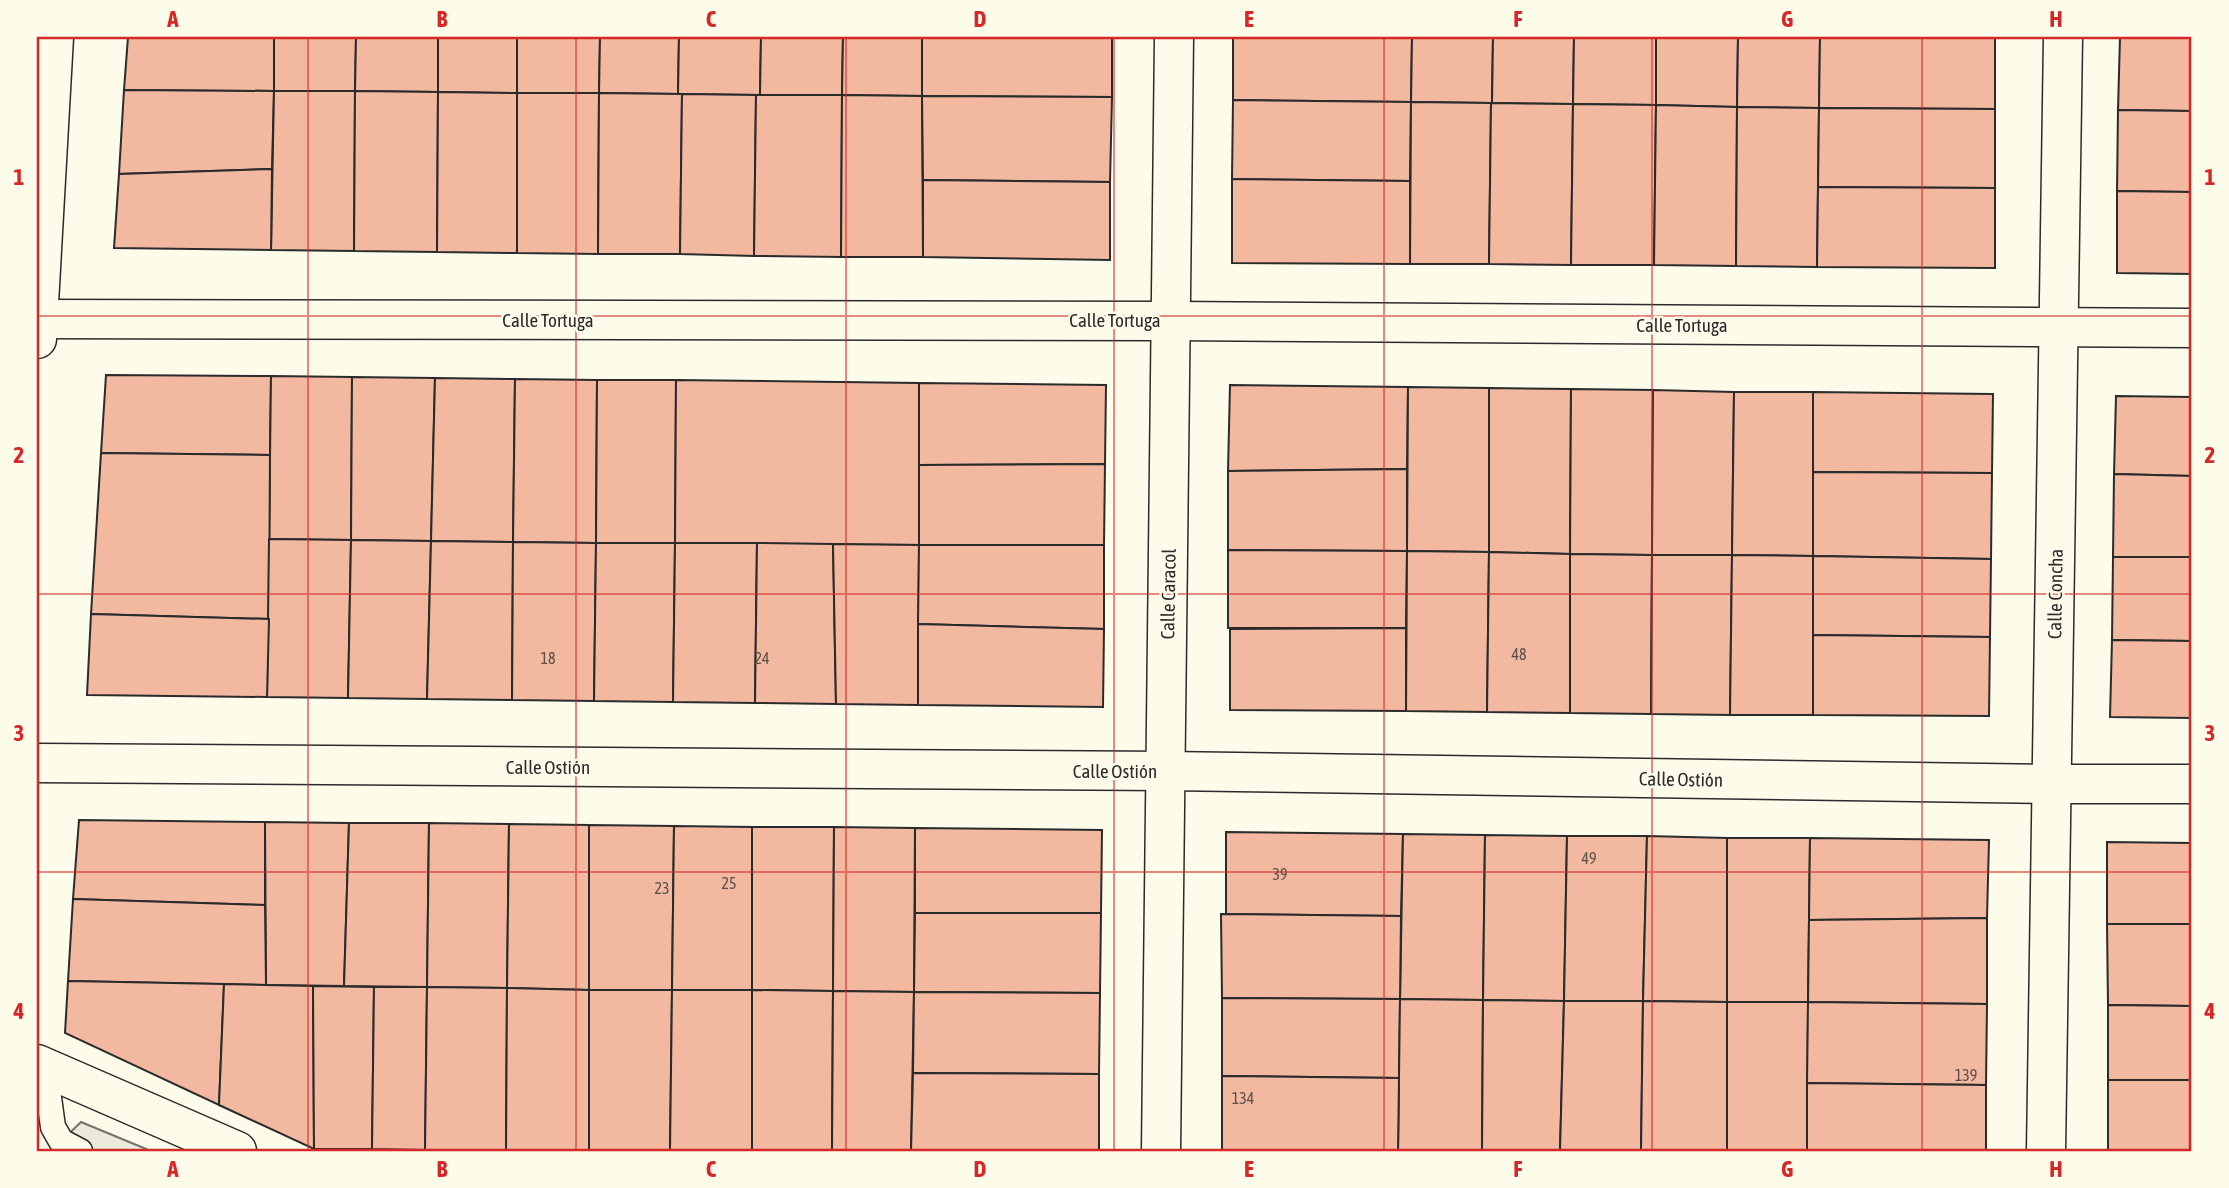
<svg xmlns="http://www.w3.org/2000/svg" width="2229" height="1188" viewBox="0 0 2229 1188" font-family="'Asap Condensed',sans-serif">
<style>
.parking{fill:#eceadb;stroke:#74746e;stroke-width:2}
.building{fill:#f2b8a0;stroke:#2b2b2b;stroke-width:2}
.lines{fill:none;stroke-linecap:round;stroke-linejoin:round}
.lane-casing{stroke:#2b2b2b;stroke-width:27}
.street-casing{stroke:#2b2b2b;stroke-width:41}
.lane{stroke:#fdfbea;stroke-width:24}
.street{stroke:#fdfbea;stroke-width:38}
.grid{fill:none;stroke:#d62828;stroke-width:2;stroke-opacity:0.55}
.labels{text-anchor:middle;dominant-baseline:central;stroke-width:5;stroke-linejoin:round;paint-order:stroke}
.number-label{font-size:16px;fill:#5d4e48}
.street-label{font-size:19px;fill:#2b2b2b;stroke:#fdfbea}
.neatline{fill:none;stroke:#d62828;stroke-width:2.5}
.grid-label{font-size:23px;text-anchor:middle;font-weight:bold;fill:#d62828}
</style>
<rect width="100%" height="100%" fill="#fdfbea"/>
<path class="parking" d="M 81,1122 L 151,1151 L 51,1151 Z"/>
<g class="building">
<path d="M 128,37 L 274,37 L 274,91 L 124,90 Z"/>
<path d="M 274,37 L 356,37 L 355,91 L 274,91 Z"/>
<path d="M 356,37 L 438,37 L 438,92 L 355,91 Z"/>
<path d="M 438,37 L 517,37 L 517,93 L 438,92 Z"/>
<path d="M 517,37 L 600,37 L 599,93 L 517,93 Z"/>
<path d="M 600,37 L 679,37 L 678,94 L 599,93 Z"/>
<path d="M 679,37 L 761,37 L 760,95 L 678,94 Z"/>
<path d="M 761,37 L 843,37 L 842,95 L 760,95 Z"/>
<path d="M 843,37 L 922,37 L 922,96 L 842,95 Z"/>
<path d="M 922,37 L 1112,37 L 1112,97 L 922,96 Z"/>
<path d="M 1233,37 L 1412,37 L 1411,102 L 1233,100 Z"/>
<path d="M 1412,37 L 1493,37 L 1492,103 L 1411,102 Z"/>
<path d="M 1493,37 L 1574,37 L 1573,104 L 1492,103 Z"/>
<path d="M 1574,37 L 1656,37 L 1656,105 L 1573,104 Z"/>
<path d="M 1656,37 L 1738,37 L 1737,107 L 1656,105 Z"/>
<path d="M 1738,37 L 1820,37 L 1819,108 L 1737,107 Z"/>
<path d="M 1820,37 L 1995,37 L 1995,109 L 1819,108 Z"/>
<path d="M 2120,37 L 2192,37 L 2192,111 L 2118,110 Z"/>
<path d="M 124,90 L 274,91 L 272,169 L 119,174 Z"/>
<path d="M 274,91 L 355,91 L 354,251 L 271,250 Z"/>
<path d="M 355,91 L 438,92 L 437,252 L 354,251 Z"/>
<path d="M 438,92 L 517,93 L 517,253 L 437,252 Z"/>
<path d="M 517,93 L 599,93 L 598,254 L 517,253 Z"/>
<path d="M 599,93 L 682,94 L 680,254 L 598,254 Z"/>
<path d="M 682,94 L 756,95 L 754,256 L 680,254 Z"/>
<path d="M 756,95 L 842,95 L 841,257 L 754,256 Z"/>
<path d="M 842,95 L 922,96 L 923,257 L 841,257 Z"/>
<path d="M 922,96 L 1112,97 L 1110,182 L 923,180 Z"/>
<path d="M 1233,100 L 1411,102 L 1410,181 L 1232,179 Z"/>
<path d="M 1411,102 L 1491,103 L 1489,264 L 1410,264 Z"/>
<path d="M 1491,103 L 1573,104 L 1571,265 L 1489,264 Z"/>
<path d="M 1573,104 L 1656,105 L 1654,265 L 1571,265 Z"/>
<path d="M 1656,105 L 1737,107 L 1736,266 L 1654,265 Z"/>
<path d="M 1737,107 L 1819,108 L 1817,267 L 1736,266 Z"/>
<path d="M 1819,108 L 1995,109 L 1995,188 L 1818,187 Z"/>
<path d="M 2118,110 L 2192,111 L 2192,192 L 2117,191 Z"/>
<path d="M 272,169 L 271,250 L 114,248 L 119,174 Z"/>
<path d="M 1232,179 L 1410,181 L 1410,264 L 1232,263 Z"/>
<path d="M 923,180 L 1110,182 L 1110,260 L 923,257 Z"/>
<path d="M 1818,187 L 1995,188 L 1995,268 L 1817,267 Z"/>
<path d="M 2117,191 L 2192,192 L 2192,274 L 2117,273 Z"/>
<path d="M 106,375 L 271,376 L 270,455 L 101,453 Z"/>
<path d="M 271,376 L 352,377 L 351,540 L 269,539 Z"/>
<path d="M 352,377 L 435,378 L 431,541 L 351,540 Z"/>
<path d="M 435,378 L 515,379 L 513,542 L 431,541 Z"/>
<path d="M 515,379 L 597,380 L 596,543 L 513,542 Z"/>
<path d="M 597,380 L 676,380 L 675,543 L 596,543 Z"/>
<path d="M 676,380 L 919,383 L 919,545 L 675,543 Z"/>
<path d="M 919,383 L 1106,385 L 1105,464 L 919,465 Z"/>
<path d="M 1230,385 L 1408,387 L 1407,469 L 1228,471 Z"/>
<path d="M 1408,387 L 1489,388 L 1489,552 L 1407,551 Z"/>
<path d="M 1489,388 L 1571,389 L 1570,554 L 1489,552 Z"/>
<path d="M 1571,389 L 1653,390 L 1652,555 L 1570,554 Z"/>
<path d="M 1653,390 L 1734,392 L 1732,555 L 1652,555 Z"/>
<path d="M 1734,392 L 1813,392 L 1813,556 L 1732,555 Z"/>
<path d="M 1813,392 L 1993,394 L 1992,473 L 1813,472 Z"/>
<path d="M 2116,396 L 2192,397 L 2192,476 L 2114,474 Z"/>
<path d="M 101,453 L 270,455 L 269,619 L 91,614 Z"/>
<path d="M 1105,464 L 1104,545 L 919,545 L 919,465 Z"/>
<path d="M 1407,469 L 1407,551 L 1228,550 L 1228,471 Z"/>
<path d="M 1813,472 L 1992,473 L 1991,559 L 1813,556 Z"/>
<path d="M 2114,474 L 2192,476 L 2192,557 L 2113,557 Z"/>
<path d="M 269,539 L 351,540 L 348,698 L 267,697 Z"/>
<path d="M 351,540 L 431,541 L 427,699 L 348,698 Z"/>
<path d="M 431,541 L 513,542 L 512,700 L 427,699 Z"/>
<path d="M 513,542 L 596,543 L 594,701 L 512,700 Z"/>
<path d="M 596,543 L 675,543 L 673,702 L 594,701 Z"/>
<path d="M 675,543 L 757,543 L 755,703 L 673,702 Z"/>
<path d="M 757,543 L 833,544 L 836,704 L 755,703 Z"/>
<path d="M 833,544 L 919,545 L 918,705 L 836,704 Z"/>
<path d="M 919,545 L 1104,545 L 1104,629 L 918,624 Z"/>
<path d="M 1228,550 L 1407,551 L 1406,628 L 1228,628 Z"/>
<path d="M 1407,551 L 1489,552 L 1487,712 L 1406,711 Z"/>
<path d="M 1489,552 L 1570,554 L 1570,713 L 1487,712 Z"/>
<path d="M 1570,554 L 1652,555 L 1651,714 L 1570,713 Z"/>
<path d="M 1652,555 L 1732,555 L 1730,715 L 1651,714 Z"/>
<path d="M 1732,555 L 1813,556 L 1813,715 L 1730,715 Z"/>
<path d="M 1813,556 L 1991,559 L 1990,637 L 1813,635 Z"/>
<path d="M 2113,557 L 2192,557 L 2192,641 L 2112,640 Z"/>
<path d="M 91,614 L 269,619 L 267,697 L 87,695 Z"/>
<path d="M 918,624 L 1104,629 L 1103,707 L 918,705 Z"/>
<path d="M 1406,628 L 1406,711 L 1230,710 L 1230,629 Z"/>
<path d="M 1813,635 L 1990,637 L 1989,716 L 1813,715 Z"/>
<path d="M 2112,640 L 2192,641 L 2192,718 L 2110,717 Z"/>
<path d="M 79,820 L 265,822 L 265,905 L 73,899 Z"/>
<path d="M 265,822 L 349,823 L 344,986 L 266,985 Z"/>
<path d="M 349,823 L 429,823 L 427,987 L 344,986 Z"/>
<path d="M 429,823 L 509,824 L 507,988 L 427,987 Z"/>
<path d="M 509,824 L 589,825 L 589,990 L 507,988 Z"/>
<path d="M 589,825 L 674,826 L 672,990 L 589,990 Z"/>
<path d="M 674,826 L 752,827 L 752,990 L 672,990 Z"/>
<path d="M 752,827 L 834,827 L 833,991 L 752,990 Z"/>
<path d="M 834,827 L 915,828 L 914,992 L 833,991 Z"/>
<path d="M 915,828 L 1102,830 L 1101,913 L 915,913 Z"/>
<path d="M 1226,832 L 1403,834 L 1401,916 L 1226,914 Z"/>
<path d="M 1403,834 L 1485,835 L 1483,1000 L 1400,999 Z"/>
<path d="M 1485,835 L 1567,836 L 1564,1001 L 1483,1000 Z"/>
<path d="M 1567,836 L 1647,836 L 1643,1001 L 1564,1001 Z"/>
<path d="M 1647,836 L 1727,838 L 1727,1002 L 1643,1001 Z"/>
<path d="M 1727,838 L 1810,838 L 1808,1002 L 1727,1002 Z"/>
<path d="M 1810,838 L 1989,840 L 1987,918 L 1809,920 Z"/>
<path d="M 2107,842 L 2192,843 L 2192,924 L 2107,924 Z"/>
<path d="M 73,899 L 265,905 L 266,985 L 68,981 Z"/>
<path d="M 915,913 L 1101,913 L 1100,993 L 914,992 Z"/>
<path d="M 1221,914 L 1401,916 L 1400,999 L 1222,998 Z"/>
<path d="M 1987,918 L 1987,1004 L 1808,1002 L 1809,920 Z"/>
<path d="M 2107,924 L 2192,924 L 2192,1006 L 2108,1005 Z"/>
<path d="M 68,981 L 224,984 L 219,1105 L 65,1033 Z"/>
<path d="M 224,984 L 313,986 L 314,1149 L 219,1105 Z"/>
<path d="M 313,986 L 374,987 L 372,1149 L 314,1149 Z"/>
<path d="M 374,987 L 427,987 L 425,1150 L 372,1149 Z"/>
<path d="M 427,987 L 507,988 L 506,1150 L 425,1150 Z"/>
<path d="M 507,988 L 589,990 L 589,1150 L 506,1150 Z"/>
<path d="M 589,990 L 672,990 L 670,1151 L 589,1150 Z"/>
<path d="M 672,990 L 752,990 L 752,1151 L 670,1151 Z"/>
<path d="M 752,990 L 833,991 L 832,1151 L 752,1151 Z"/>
<path d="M 833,991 L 914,992 L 911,1151 L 832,1151 Z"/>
<path d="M 914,992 L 1100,993 L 1099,1074 L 913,1073 Z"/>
<path d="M 1222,998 L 1400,999 L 1399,1078 L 1222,1076 Z"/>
<path d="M 1400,999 L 1483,1000 L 1482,1151 L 1398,1151 Z"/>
<path d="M 1483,1000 L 1564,1001 L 1560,1151 L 1482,1151 Z"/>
<path d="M 1564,1001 L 1643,1001 L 1641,1151 L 1560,1151 Z"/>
<path d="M 1643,1001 L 1727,1002 L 1727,1151 L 1641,1151 Z"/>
<path d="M 1727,1002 L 1808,1002 L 1807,1151 L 1727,1151 Z"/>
<path d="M 1808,1002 L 1987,1004 L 1986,1085 L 1807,1083 Z"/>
<path d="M 2108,1005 L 2192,1006 L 2192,1080 L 2108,1080 Z"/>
<path d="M 913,1073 L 1099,1074 L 1099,1151 L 911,1151 Z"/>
<path d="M 1222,1076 L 1399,1078 L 1398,1151 L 1222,1151 Z"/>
<rect x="2108" y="1080" width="84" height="71"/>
<path d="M 1807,1083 L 1986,1085 L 1986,1151 L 1807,1151 Z"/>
</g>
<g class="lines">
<defs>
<path id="lane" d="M 45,1068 L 53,1127 L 61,1141 L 80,1151"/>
<g id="street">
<path d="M 37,319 L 1171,321 L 2192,328"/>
<path d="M 37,339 L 54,37"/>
<path d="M 37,763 L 1166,771 L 2052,784 L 2192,784"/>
<path d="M 37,1064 L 237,1151"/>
<path d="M 1161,1151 L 1174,37"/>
<path d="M 2046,1151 L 2063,37"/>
</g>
</defs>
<use href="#lane" class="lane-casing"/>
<use href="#street" class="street-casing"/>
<use href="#lane" class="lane"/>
<use href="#street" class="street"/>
</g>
<path class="grid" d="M 308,37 L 308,1151M 576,37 L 576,1151M 846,37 L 846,1151M 1114,37 L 1114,1151M 1384,37 L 1384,1151M 1652,37 L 1652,1151M 1922,37 L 1922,1151M 37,316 L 2192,316M 37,594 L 2192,594M 37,872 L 2192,872"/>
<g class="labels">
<g class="number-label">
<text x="1519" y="654">48</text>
<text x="548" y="658">18</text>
<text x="762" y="658">24</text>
<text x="1589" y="858">49</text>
<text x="1280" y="874">39</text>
<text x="729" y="883">25</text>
<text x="662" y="888">23</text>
<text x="1966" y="1075">139</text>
<text x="1243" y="1098">134</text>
</g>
<g class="street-label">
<text x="548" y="320">Calle Tortuga</text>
<text x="1115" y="320">Calle Tortuga</text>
<text x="1682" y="325">Calle Tortuga</text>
<text transform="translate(1168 594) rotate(-89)">Calle Caracol</text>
<text transform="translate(2055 594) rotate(-89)">Calle Concha</text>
<text x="548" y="767">Calle Ostión</text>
<text x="1115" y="771">Calle Ostión</text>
<text transform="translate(1681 779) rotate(1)">Calle Ostión</text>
</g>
</g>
<rect width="2229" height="1188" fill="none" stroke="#fdfbea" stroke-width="77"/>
<rect x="38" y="38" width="2152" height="1112" class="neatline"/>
<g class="grid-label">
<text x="173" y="27">A</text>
<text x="442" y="27">B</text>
<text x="711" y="27">C</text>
<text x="980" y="27">D</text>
<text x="1249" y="27">E</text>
<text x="1518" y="27">F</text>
<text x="1787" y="27">G</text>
<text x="2056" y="27">H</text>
<text x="19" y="185">1</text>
<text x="2210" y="185">1</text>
<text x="19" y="463">2</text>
<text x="2210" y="463">2</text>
<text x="19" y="741">3</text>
<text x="2210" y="741">3</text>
<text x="19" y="1019">4</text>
<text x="2210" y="1019">4</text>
<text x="173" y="1177">A</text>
<text x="442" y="1177">B</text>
<text x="711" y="1177">C</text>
<text x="980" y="1177">D</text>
<text x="1249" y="1177">E</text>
<text x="1518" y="1177">F</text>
<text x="1787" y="1177">G</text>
<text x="2056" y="1177">H</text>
</g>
</svg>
